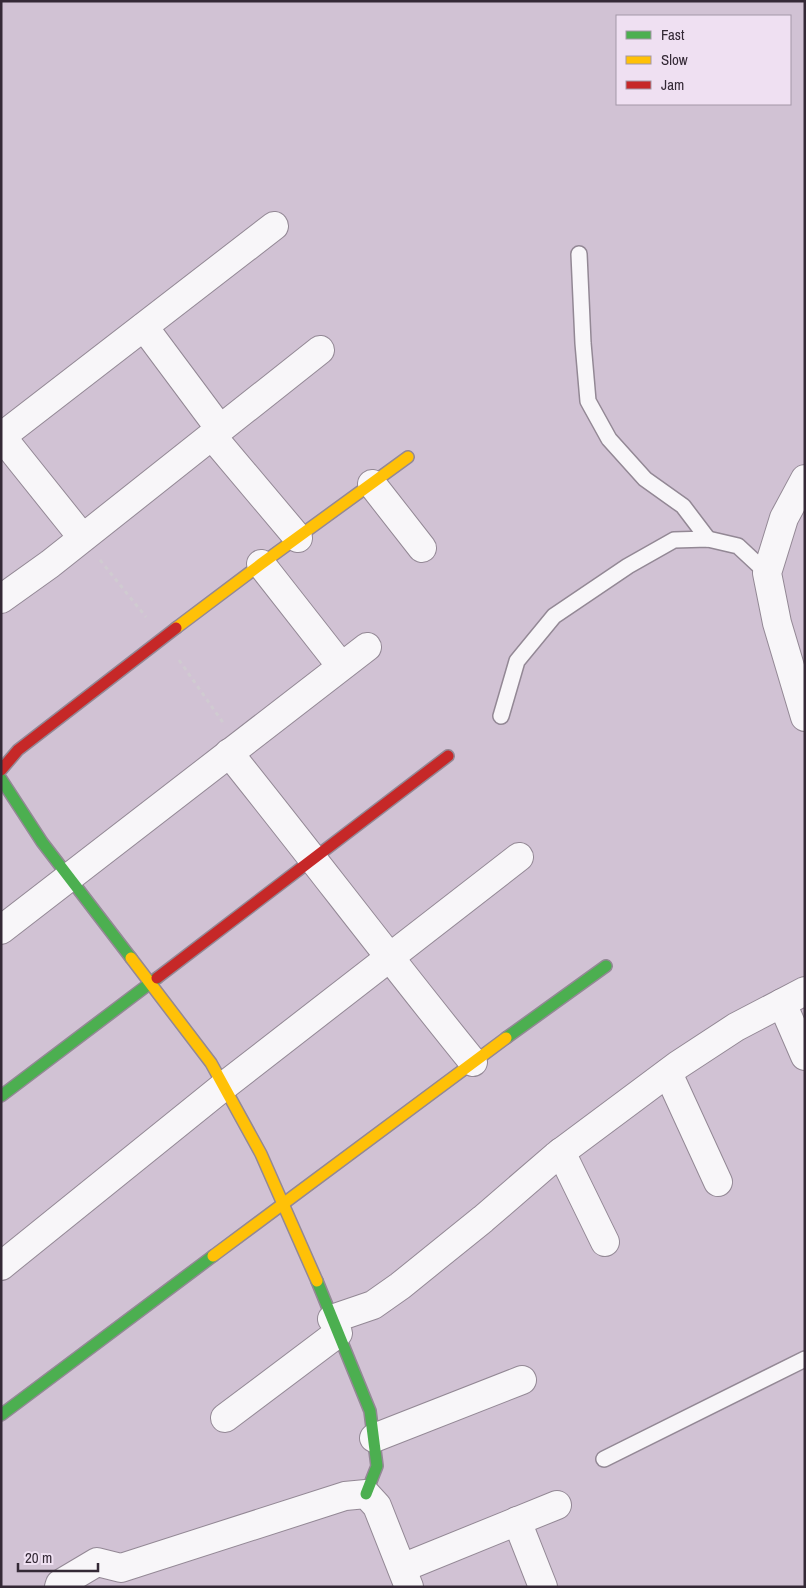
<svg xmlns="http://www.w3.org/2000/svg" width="806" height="1588" viewBox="0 0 806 1588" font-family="'Archivo Narrow',sans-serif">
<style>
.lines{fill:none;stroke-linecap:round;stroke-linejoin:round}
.lane-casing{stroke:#938895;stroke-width:18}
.street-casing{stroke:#938895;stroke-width:30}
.fast-casing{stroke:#938895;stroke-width:14}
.slow-casing{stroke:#938895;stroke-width:14}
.jam-casing{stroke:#938895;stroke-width:14}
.path{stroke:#d0cbd1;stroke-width:3;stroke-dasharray:4 4;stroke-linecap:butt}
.lane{stroke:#f8f6f9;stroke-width:15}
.street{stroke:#f8f6f9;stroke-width:28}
.fast{stroke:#4caf50;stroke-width:11}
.slow{stroke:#ffc107;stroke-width:11}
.jam{stroke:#c62828;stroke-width:11}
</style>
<rect width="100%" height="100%" fill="#d1c2d4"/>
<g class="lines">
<defs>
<g id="lane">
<path d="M 579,254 L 583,343 L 588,401 L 609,439 L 645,479 L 683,506 L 708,539"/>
<path d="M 501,716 L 517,661 L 554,616 L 628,566 L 674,540 L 708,539 L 738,546 L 767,573"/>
<path d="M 604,1459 L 805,1359"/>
</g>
<g id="street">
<path d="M 144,327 L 220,429"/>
<path d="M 212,436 L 298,538"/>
<path d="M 1,437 L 274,226"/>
<path d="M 2,437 L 82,537"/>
<path d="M 805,479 L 784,518 L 767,573 L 777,623 L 805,717"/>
<path d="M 372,484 L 422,548"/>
<path d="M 261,564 L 341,666"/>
<path d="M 1,599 L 50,564 L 320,350"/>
<path d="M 229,753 C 311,855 390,960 473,1062"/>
<path d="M 1,930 L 367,647"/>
<path d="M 782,1003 L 805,1056"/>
<path d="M 668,1073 L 718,1182"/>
<path d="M 561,1152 L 605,1242"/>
<path d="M 1,1266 L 224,1086 L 519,857"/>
<path d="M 332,1319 L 373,1305 L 400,1286 L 483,1219 L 556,1156 L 678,1065 L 736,1027 L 805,991"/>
<path d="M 225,1418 L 338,1333"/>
<path d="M 374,1438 L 522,1380"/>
<path d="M 517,1521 L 543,1587"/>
<path d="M 402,1568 L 557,1505"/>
<path d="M 59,1587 L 60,1584 L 97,1562 L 121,1568 L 345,1496 L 366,1494 L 377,1506 L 409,1587"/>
</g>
<g id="fast">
<path d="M 1,779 L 42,842 L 131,958"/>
<path d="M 506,1038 L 606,966"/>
<path d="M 1,1096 L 157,978"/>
<path d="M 317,1281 L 370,1411 L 377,1466 L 366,1494"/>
<path d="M 1,1415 L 213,1256"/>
</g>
<g id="slow">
<path d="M 176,628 L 261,564 L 408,457"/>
<path d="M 131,958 L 211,1063 L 261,1154 L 317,1281"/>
<path d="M 213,1256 L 506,1038"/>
</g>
<g id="jam">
<path d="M 1,770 L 18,750 L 176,628"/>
<path d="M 157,978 L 448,756"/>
</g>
</defs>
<use href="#lane" class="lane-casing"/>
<use href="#street" class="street-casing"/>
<use href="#fast" class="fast-casing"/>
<use href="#slow" class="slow-casing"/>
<use href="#jam" class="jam-casing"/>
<g class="path">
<path d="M 100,560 L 146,617"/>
<path d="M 179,660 L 224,724"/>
</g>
<use href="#lane" class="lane"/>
<use href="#street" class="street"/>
<use href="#fast" class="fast"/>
<use href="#slow" class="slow"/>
<use href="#jam" class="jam"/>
</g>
<rect width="806" height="1588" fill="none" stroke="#342936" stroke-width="5"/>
<rect x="616" y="15" width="175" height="90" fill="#efe0f2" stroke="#a497a7"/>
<rect x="626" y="31" width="25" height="8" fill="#4caf50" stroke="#a497a7"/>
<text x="661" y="40" font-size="15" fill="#342936">Fast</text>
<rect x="626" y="56" width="25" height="8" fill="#ffc107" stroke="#a497a7"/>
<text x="661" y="65" font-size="15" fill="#342936">Slow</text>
<rect x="626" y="81" width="25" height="8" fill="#c62828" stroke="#a497a7"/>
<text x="661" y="90" font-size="15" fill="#342936">Jam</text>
<path d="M18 1563v8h80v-8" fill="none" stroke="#342936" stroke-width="2.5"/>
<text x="25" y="1563" font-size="15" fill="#342936" stroke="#efe0f2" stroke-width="4" paint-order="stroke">20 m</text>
</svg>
